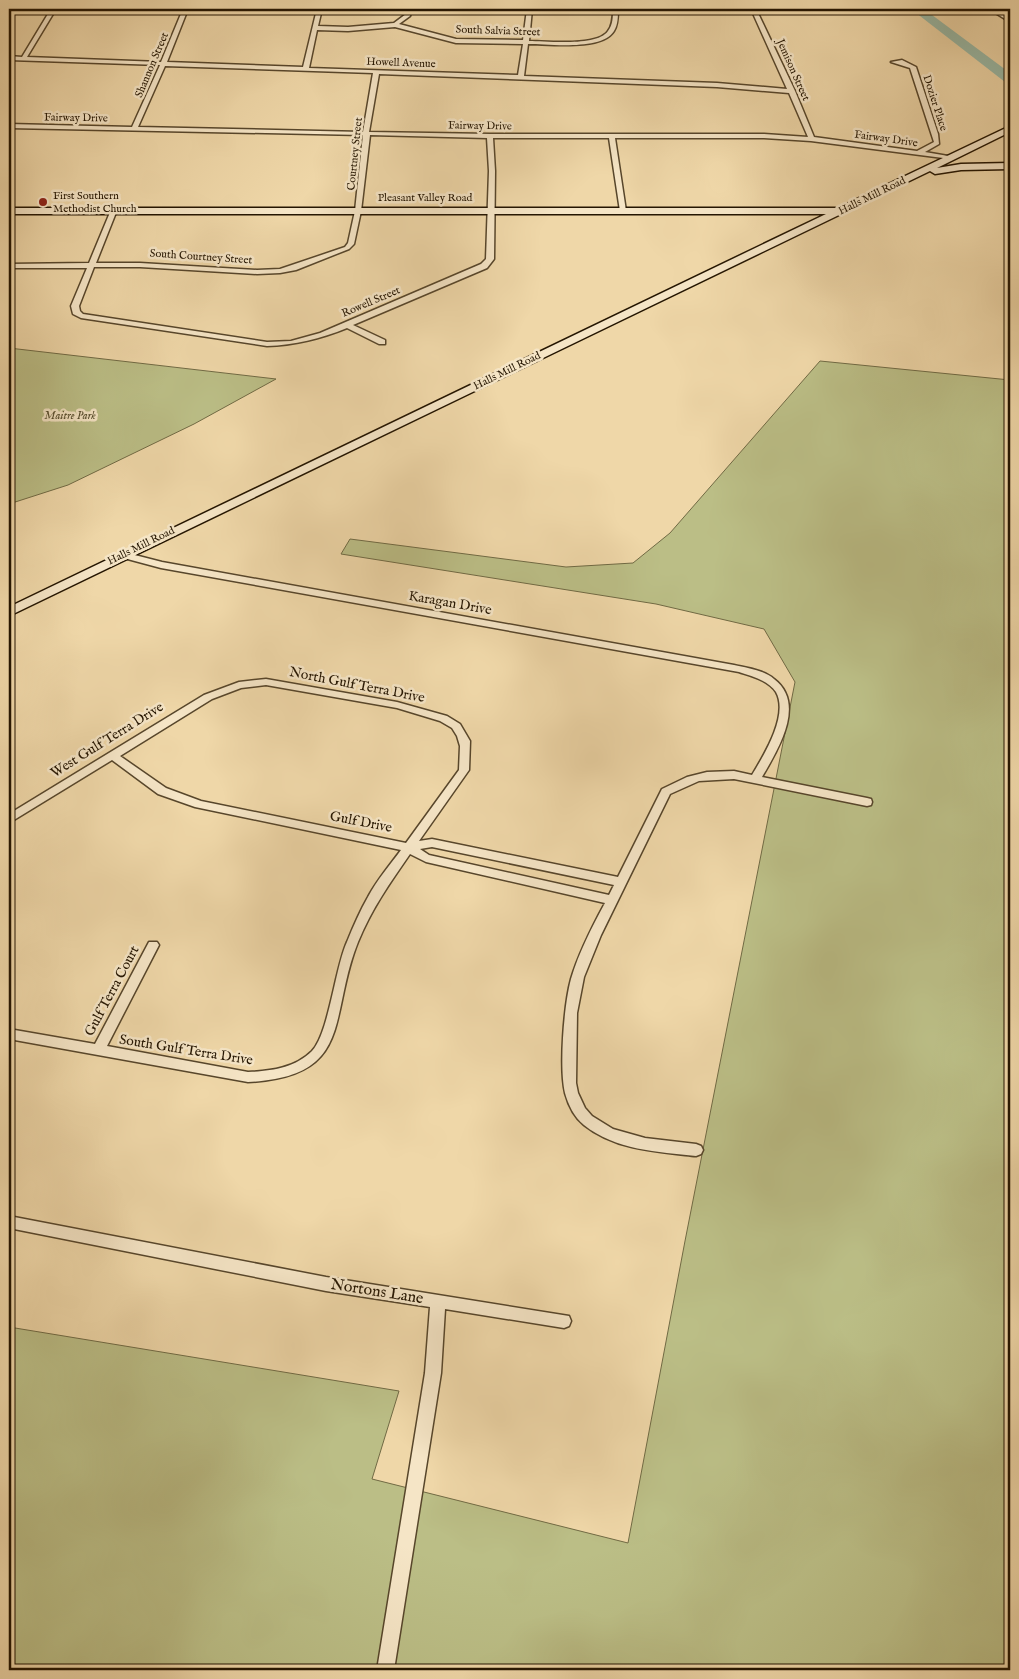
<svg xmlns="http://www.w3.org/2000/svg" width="1019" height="1679" viewBox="0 0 1019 1679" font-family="'IM FELL English',serif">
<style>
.green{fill:#bbbe86;stroke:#706a44}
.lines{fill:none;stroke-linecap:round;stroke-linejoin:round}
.river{fill:#9abaa7;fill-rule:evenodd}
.street-casing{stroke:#57462b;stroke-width:3}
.secondary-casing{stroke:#241501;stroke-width:3}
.street{fill:#f5e5c6;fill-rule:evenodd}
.secondary{fill:#f5e5c6;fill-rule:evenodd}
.poi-dot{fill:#8f2418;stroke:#f5e5c6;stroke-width:2}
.labels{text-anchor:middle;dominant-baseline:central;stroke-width:5;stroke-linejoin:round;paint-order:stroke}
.far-street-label{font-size:11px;fill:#241501;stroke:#f5e5c6}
.far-poi-label{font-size:11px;fill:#241501;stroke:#f5e5c6;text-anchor:start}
.far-park-label{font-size:11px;font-style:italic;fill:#514829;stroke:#f5e5c6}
.street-label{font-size:14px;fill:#241501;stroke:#f5e5c6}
.near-street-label{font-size:16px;fill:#241501;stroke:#f5e5c6}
</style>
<rect width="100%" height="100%" fill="#efd7a8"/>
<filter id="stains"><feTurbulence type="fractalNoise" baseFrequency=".004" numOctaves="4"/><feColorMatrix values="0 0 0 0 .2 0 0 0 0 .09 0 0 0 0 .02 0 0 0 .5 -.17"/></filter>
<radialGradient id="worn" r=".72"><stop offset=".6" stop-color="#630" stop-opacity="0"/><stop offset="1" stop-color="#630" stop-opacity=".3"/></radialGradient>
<g class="green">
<path d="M 9,348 L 276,379 L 194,424 L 68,485 L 9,504 Z"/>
<path d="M 820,361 L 1010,380 L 1010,1670 L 9,1670 L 9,1327 L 399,1391 L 372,1479 L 628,1543 L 685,1241 L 795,682 L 764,629 L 656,604 L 341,554 L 350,539 L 566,567 L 633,563 L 670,533 Z"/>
</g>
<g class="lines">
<path class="river" d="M 911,9 L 924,9 L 1010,73 L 1010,83 L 1005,82 Z"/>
<defs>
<g id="street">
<path d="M 51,9 L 56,9 L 27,57 L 161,62 L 183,9 L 188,9 L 167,62 L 303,67 L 317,9 L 322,9 L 318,26 L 348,27 L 394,23 L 406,14 L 408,9 L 412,9 L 410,16 L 399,24 L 456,39 L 523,40 L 527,9 L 532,9 L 529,41 C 546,41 597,47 608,31 C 613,25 613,16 613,9 L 618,9 C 618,16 618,25 614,31 C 602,51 549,44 528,44 L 524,76 L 717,83 L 787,89 L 751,9 L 756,9 L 795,91 L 814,137 L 917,151 L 934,142 L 910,68 L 891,62 L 902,60 L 916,67 L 938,134 L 939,144 L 925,152 L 954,157 L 951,159 L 811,141 L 764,138 L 615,138 L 626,211 L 623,213 L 620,211 L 609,138 L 493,138 L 495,171 L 494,259 L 487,268 L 353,325 L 385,340 L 385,344 L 379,344 L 347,328 C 320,339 295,345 267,346 L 81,318 L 73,314 L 71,306 L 87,268 L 9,268 L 9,264 L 89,263 L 111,210 L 114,208 L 117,210 L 96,263 L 140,263 L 257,270 L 280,269 L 345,247 L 348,243 L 355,211 L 363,135 L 9,128 L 9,124 L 132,127 L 160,65 L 9,60 L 9,56 L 22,57 ZM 395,27 L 456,43 L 523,44 L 518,75 L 309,68 L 317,30 L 348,31 ZM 165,66 L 373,73 L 363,132 L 138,127 ZM 379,74 L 717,87 L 789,93 L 808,137 L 764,134 L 490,134 L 369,132 ZM 370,135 L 487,138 L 489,171 L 486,259 L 481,264 L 320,333 L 291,341 L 267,342 L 83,314 L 80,311 L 79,306 L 94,267 L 140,267 L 257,274 L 280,273 L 296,270 L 349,249 L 354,244 L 361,211 Z"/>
<path d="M 989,9 L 995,9 L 1010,18 L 1010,22 Z"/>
<path d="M 123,552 L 162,562 L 734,665 C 747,668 764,670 774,679 C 807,704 777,751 762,777 L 867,798 L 871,799 L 872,802 L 871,805 L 867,806 L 734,779 L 699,781 L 670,794 L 601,935 L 584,977 L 577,1013 L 576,1083 L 578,1093 L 585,1108 L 592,1116 L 613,1129 L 645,1138 L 696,1144 L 701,1146 L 703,1150 L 701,1154 L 696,1156 C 658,1152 615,1150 584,1125 C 574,1117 568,1104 565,1093 C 559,1067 564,1005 571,979 C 579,952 592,927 605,903 L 426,862 L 410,854 C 390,883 372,908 358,942 C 328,1016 355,1077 248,1082 L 9,1039 L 9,1029 L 95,1044 L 149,942 L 157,942 L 159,945 L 107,1046 L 248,1072 C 271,1071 295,1068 312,1051 C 329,1033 335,968 347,942 C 353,927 360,911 368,897 C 377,880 390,865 401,850 L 195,807 L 158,794 L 112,760 L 9,823 L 9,814 L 204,695 L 239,682 L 266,679 L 397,702 L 447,716 L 460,724 L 470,741 L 469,770 L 419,841 L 432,839 L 618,877 L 662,789 L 687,777 L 707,772 L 734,771 L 752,775 C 764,755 789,715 776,692 C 768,680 751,676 739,672 L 161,568 L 120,557 L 120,553 ZM 266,685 L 397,708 L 440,721 L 452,728 L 457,736 L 460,746 L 459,770 L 406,843 L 201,801 L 166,788 L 120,756 L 212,699 L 241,688 ZM 432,847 L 614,885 L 609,895 L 429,855 L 420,849 Z"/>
<path d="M 9,1216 L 326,1277 L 569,1316 L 571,1321 L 569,1326 L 564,1328 L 445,1309 L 441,1373 L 394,1670 L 377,1670 L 425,1373 L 430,1307 L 326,1291 L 9,1228 Z"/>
</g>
<path id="secondary" d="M 1010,126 L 1010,132 L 937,168 L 961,164 L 1010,163 L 1010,169 L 961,170 L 935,174 L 930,171 L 9,616 L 9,607 L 826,214 L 9,214 L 9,208 L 838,208 Z"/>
</defs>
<use href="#street" class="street-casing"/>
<use href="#secondary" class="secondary-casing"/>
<use href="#street" class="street"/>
<use href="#secondary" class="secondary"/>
</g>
<circle class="poi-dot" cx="43" cy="202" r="5"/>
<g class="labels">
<g class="far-street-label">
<text transform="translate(498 31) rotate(2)">South Salvia Street</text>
<text transform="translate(401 63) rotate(2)">Howell Avenue</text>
<text transform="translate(152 65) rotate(-67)">Shannon Street</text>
<text transform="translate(793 70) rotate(66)">Jemison Street</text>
<text transform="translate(935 103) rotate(72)">Dozier Place</text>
<text transform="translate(76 118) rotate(1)">Fairway Drive</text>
<text transform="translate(480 126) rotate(1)">Fairway Drive</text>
<text transform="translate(886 139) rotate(8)">Fairway Drive</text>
<text transform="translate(355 154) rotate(-84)">Courtney Street</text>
<text transform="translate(872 196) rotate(-26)">Halls Mill Road</text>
<text x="425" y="198">Pleasant Valley Road</text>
<text transform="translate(201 257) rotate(4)">South Courtney Street</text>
<text transform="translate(371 302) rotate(-23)">Rowell Street</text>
<text transform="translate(507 371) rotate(-26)">Halls Mill Road</text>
<text transform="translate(141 546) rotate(-26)">Halls Mill Road</text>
</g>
<g class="far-poi-label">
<text x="53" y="196">First Southern<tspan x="53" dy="13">Methodist Church</tspan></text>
</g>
<g class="far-park-label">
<text x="70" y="416">Maitre Park</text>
</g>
<g class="street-label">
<text transform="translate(450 603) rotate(10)">Karagan Drive</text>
<text transform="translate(357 685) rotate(11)">North Gulf Terra Drive</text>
<text transform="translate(107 740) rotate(-32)">West Gulf Terra Drive</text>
<text transform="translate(361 822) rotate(11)">Gulf Drive</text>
<text transform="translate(112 991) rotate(-62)">Gulf Terra Court</text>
<text transform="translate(186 1050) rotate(9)">South Gulf Terra Drive</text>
</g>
<g class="near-street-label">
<text transform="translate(377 1292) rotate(9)">Nortons Lane</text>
</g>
</g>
<rect width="1019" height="1679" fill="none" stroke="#efd7a8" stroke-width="30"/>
<rect x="10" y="10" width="999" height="1659" fill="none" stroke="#241501" stroke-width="2.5"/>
<rect x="15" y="15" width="989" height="1649" fill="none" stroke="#241501"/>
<rect width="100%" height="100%" filter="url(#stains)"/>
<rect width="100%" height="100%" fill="url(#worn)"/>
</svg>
